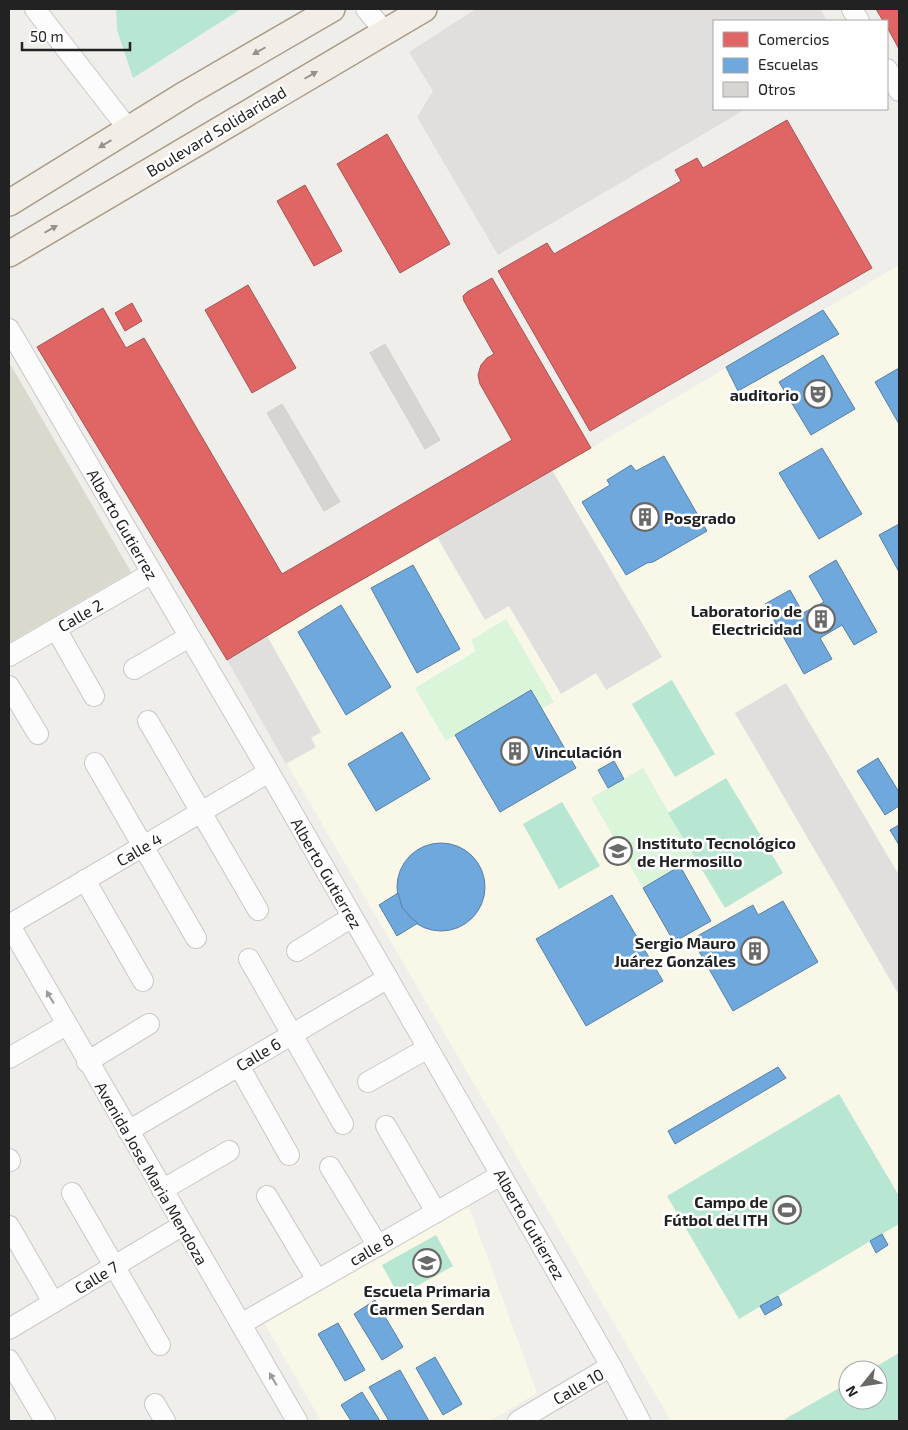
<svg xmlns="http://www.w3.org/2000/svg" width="908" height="1430" viewBox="0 0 908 1430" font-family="'Exo 2',sans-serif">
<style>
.education{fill:#f8f7e8;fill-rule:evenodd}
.construction{fill:#d9d9cd}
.park{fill:#daf5da}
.pitch{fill:#b7e6d2}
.parking{fill:#e0dfde}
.shops{fill:#e06666;stroke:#a75252}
.schools{fill:#6fa8dc;stroke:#5880a4}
.building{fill:#d7d4d2;stroke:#d3d0cc}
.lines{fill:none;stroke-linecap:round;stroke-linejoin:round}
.minor-casing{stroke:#c9c8c7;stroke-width:22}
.major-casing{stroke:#a79c86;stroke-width:28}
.minor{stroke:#fdfcfc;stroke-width:20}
.major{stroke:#f3ede7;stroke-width:25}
.oneway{fill:#95928e}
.oneway2{fill:#9a9a9a}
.labels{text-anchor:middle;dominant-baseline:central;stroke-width:5;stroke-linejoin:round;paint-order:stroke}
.street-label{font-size:16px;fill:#222;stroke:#fff}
.poi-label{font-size:16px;font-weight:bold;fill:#222;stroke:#fff;text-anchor:end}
</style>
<rect width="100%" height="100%" fill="#f0eeeb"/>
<g class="education">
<path d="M 899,265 L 899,1421 L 671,1421 L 294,776 L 227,660 L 318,605 L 591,448 ZM 848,1370 L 878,1370 L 878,1400 L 848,1400 Z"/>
<path d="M 468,1204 L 537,1393 L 490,1421 L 321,1421 L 263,1321 Z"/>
</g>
<path class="construction" d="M 9,362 L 131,572 L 9,643 Z"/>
<g class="park">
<path d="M 506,619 L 554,702 L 542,709 L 531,690 L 446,741 L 415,688 L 476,651 L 471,640 Z"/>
<path d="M 643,768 L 695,858 L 643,888 L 591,798 Z"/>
</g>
<g class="pitch">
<path d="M 116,9 L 241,9 L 133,78 L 117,30 Z"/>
<path d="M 672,680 L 715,754 L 675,777 L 632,704 Z"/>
<path d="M 726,778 L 783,873 L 725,908 L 668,813 Z"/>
<path d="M 562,802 L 600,866 L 559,889 L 523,824 Z"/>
<path d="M 839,1094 L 899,1196 L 899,1224 L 739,1319 L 667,1196 Z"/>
<path d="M 436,1235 L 453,1266 L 399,1296 L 382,1265 Z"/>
<path d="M 899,1353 L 899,1421 L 786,1421 L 785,1419 L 848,1383 L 848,1400 L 878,1400 L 878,1370 L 870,1370 Z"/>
</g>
<g class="parking">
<path d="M 476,9 L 820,9 L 827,21 L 714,21 L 714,109 L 746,109 L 498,255 L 417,117 L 433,91 L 409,52 Z"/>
<path d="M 552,470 L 662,657 L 606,690 L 596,673 L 561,694 L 509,606 L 485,620 L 437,537 Z"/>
<path d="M 267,636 L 321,732 L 311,738 L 316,747 L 286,764 L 227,660 Z"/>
<path d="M 786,683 L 899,875 L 899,995 L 735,713 Z"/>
</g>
<g class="shops">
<path d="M 876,9 L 899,9 L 899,49 L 887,27 L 887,21 L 883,21 Z"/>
<path d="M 787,120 L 872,268 L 590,431 L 498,271 L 547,243 L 554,254 L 681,181 L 675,170 L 697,158 L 703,168 Z"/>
<path d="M 387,134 L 450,244 L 400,273 L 337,164 Z"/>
<path d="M 305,185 L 342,251 L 314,266 L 277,201 Z"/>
<path d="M 492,278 L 591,448 L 318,605 L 227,660 L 37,347 L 103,308 L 126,348 L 144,338 L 282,574 L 512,440 L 480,384 L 478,375 L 481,365 L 487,358 L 494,354 L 464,301 L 463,296 L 467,292 Z"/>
<path d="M 248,285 L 296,368 L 252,393 L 205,310 Z"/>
<path d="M 132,303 L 142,321 L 125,331 L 115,313 Z"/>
</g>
<g class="schools">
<path d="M 823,310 L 839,334 L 738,391 L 726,367 Z"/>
<path d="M 823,355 L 855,409 L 811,435 L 779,382 Z"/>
<path d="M 899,368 L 899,424 L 875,382 Z"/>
<path d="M 822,448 L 862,514 L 819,539 L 779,473 Z"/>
<path d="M 664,456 L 707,531 L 653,562 L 647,563 L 626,575 L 582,502 L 610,485 L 607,480 L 631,465 L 636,471 Z"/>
<path d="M 899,524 L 899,572 L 879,535 Z"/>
<path d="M 836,560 L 877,632 L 854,645 L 842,625 L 820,638 L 832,659 L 804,674 L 765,604 L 790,590 L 803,613 L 824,602 L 809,576 Z"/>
<path d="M 413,565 L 460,649 L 417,673 L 371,588 Z"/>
<path d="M 341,605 L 391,687 L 346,715 L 298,632 Z"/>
<path d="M 531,690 L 576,768 L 500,812 L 455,735 Z"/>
<path d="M 402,732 L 430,779 L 376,811 L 348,764 Z"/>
<path d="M 878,758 L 899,792 L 899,806 L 885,815 L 857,771 Z"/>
<path d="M 614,761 L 624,779 L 608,788 L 598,770 Z"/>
<path d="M 899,825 L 899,845 L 890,830 Z"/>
<circle cx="441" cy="887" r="44"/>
<path d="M 680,866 L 711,921 L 674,942 L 643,888 Z"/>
<path d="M 398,893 L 402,907 L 411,918 L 418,923 L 397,936 L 379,905 Z"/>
<path d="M 612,895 L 663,981 L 586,1026 L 536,939 Z"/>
<path d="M 783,901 L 818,962 L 733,1011 L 692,939 L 753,905 L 758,915 Z"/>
<path d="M 778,1067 L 786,1078 L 675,1144 L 668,1131 Z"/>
<path d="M 882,1234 L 888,1245 L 876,1253 L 870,1241 Z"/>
<path d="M 778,1296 L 782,1305 L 765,1315 L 760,1306 Z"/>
<path d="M 375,1300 L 403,1347 L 382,1360 L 354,1314 Z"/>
<path d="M 338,1323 L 365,1370 L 345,1381 L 318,1334 Z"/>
<path d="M 435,1357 L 462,1404 L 443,1415 L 416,1368 Z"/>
<path d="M 400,1370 L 429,1421 L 389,1421 L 369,1387 Z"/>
<path d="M 362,1392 L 380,1421 L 351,1421 L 341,1405 Z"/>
</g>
<g class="building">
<path d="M 385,344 L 440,440 L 425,449 L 370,353 Z"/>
<path d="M 282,404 L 340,502 L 324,511 L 267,413 Z"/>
</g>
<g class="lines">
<defs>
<g id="minor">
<path d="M 35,9 L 129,130"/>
<path d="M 366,9 L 385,32"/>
<path d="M 852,9 L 859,21"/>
<path d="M 887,69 L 899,91"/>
<path d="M 9,329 L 269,772 L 611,1366 L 640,1421"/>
<path d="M 56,629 L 94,696"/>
<path d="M 9,656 L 152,573"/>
<path d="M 134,669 L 189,637"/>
<path d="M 9,686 L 38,734"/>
<path d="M 148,721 L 258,910"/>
<path d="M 95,763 L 196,938"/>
<path d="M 85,880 L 143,981"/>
<path d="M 9,924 L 297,1421"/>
<path d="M 9,925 L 269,772"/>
<path d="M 297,951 L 352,917"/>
<path d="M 249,959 L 343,1124"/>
<path d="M 9,1058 L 66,1025"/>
<path d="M 87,1062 L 149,1024"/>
<path d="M 239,1066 L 289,1155"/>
<path d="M 368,1082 L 428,1048"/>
<path d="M 386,1126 L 436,1212"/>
<path d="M 128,1131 L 388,978"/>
<path d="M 9,1159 L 10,1161"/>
<path d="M 330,1167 L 378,1246"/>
<path d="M 162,1190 L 229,1151"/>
<path d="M 72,1193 L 160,1345"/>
<path d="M 267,1196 L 317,1280"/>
<path d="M 9,1226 L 53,1302"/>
<path d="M 241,1324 L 501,1175"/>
<path d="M 9,1329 L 183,1225"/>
<path d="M 9,1360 L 45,1421"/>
<path d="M 155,1404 L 165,1421"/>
<path d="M 518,1421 L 611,1366"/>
</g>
<g id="major">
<path d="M 9,203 L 187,93 L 332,9"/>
<path d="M 9,254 L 424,9"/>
</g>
</defs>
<use href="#minor" class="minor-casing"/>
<use href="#major" class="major-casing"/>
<use href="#minor" class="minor"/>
<use href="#major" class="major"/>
</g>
<defs><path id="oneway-solid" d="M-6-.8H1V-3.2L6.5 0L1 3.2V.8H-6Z" transform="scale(1.25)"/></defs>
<g class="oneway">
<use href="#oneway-solid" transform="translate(259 51) rotate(150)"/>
<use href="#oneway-solid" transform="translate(311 75) rotate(-30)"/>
<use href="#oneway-solid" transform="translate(105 144) rotate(149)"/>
<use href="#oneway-solid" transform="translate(51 229) rotate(-30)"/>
</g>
<g class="oneway2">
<use href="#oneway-solid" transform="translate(50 997) rotate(-120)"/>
<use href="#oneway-solid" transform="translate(273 1379) rotate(-120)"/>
</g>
<defs>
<symbol id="theatre-ring" viewBox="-11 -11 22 22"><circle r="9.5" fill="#fff" stroke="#6a6968" stroke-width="1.5"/><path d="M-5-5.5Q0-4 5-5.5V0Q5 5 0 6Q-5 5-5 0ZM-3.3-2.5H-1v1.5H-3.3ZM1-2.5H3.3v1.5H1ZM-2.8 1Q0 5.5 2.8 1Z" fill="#6a6968"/></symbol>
<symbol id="building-ring" viewBox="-11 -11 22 22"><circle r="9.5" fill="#fff" stroke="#6a6968" stroke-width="1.5"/><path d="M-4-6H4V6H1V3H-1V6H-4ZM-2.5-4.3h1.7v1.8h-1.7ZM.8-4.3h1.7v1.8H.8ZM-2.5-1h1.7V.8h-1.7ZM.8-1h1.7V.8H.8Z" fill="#6a6968"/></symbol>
<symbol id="university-ring" viewBox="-11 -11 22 22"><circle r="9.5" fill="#fff" stroke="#6a6968" stroke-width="1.5"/><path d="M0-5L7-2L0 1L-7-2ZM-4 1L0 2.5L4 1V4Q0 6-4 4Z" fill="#6a6968"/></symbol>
<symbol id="stadium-ring" viewBox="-11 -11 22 22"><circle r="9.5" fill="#fff" stroke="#6a6968" stroke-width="1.5"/><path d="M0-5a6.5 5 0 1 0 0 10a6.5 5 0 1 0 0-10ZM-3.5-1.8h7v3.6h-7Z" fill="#6a6968"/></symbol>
<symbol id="school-ring" viewBox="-11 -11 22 22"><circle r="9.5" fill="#fff" stroke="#6a6968" stroke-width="1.5"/><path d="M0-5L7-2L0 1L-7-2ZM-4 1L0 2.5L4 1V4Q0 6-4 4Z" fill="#6a6968"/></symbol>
</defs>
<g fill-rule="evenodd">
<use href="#theatre-ring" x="802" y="378" width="32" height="32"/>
<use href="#building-ring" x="629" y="501" width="32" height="32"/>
<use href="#building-ring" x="805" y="603" width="32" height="32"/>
<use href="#building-ring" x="499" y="735" width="32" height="32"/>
<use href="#university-ring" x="602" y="835" width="32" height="32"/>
<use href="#building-ring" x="739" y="935" width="32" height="32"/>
<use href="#stadium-ring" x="771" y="1194" width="32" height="32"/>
<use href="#school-ring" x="411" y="1247" width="32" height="32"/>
</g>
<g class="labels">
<g class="street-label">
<text transform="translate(216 131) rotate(-31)">Boulevard Solidaridad</text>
<text transform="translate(123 524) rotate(60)">Alberto Gutierrez</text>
<text transform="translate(80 615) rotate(-30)">Calle 2</text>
<text transform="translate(139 849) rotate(-30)">Calle 4</text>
<text transform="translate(327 873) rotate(60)">Alberto Gutierrez</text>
<text transform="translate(258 1054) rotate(-31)">Calle 6</text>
<text transform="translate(152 1173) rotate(60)">Avenida Jose Maria Mendoza</text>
<text transform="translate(530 1224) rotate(60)">Alberto Gutierrez</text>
<text transform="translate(371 1249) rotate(-30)">calle 8</text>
<text transform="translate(96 1277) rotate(-31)">Calle 7</text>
<text transform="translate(578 1386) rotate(-30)">Calle 10</text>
</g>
<g class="poi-label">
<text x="799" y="394">auditorio</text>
<text x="664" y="517" text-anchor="start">Posgrado</text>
<text x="802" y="610">Laboratorio de<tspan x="802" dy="18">Electricidad</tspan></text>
<text x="534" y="751" text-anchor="start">Vinculación</text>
<text x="637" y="842" text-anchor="start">Instituto Tecnológico<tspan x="637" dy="18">de Hermosillo</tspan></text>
<text x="736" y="942">Sergio Mauro<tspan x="736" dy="18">Juárez Gonzáles</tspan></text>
<text x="768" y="1201">Campo de<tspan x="768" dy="18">Fútbol del ITH</tspan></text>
<text x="427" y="1290" text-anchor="middle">Escuela Primaria<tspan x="427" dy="18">Carmen Serdan</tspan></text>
</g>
</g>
<rect width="908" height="1430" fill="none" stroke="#222222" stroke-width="20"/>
<rect x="713" y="20" width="175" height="90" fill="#ffffff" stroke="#a7a7a7"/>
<rect x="723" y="32" width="25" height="15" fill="#e06666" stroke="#a7a7a7"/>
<text x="758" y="45" font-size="15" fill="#222222">Comercios</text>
<rect x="723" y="58" width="25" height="15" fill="#6fa8dc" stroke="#a7a7a7"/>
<text x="758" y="70" font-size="15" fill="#222222">Escuelas</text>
<rect x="723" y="82" width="25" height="15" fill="#d7d4d2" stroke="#a7a7a7"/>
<text x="758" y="95" font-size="15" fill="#222222">Otros</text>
<g transform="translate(863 1385) rotate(240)"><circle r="24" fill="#ffffff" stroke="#a7a7a7"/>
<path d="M0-4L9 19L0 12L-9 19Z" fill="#6a6968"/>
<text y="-8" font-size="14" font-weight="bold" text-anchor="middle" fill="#222222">N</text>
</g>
<path d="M22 42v8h108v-8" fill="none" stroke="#222222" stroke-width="2.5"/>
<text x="30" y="42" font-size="15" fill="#222222" stroke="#ffffff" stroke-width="4" paint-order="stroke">50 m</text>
</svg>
